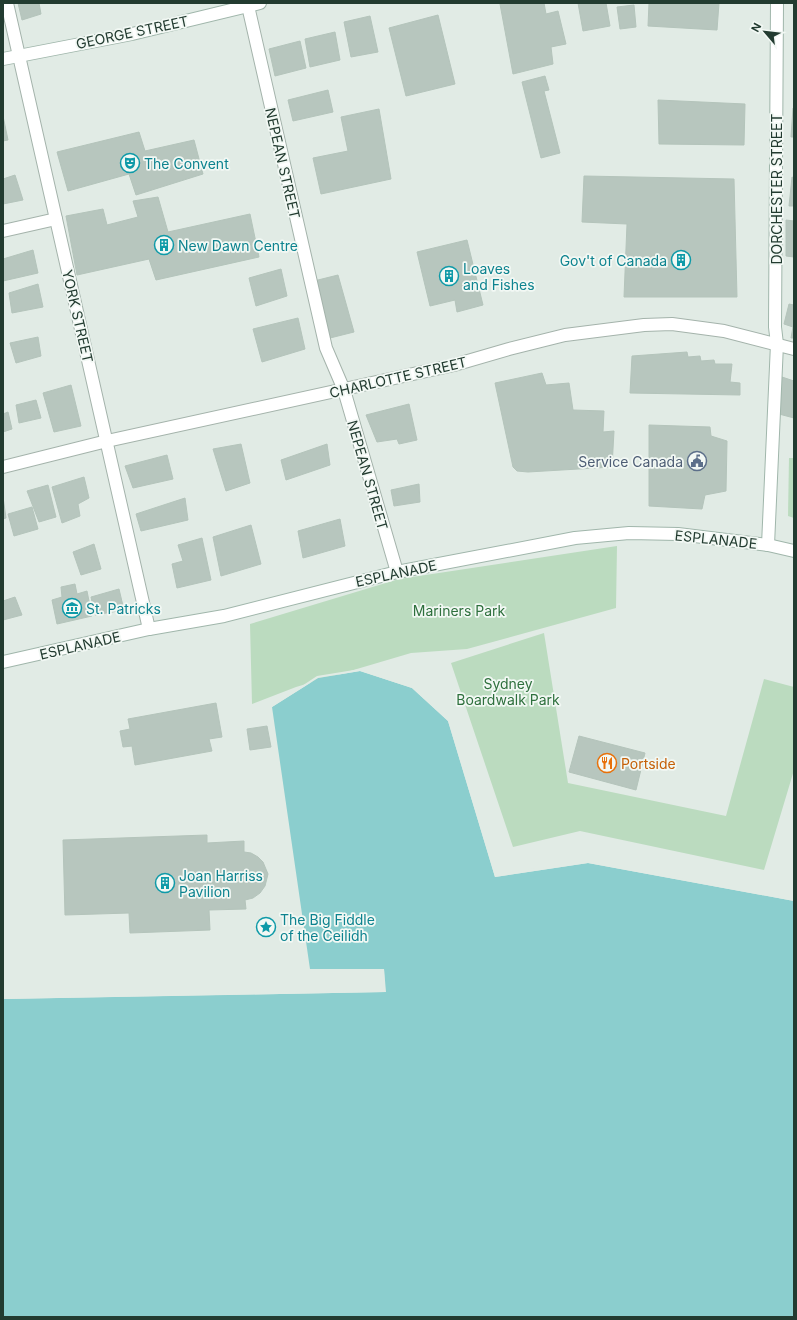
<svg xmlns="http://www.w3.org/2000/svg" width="797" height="1320" viewBox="0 0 797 1320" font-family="Inter,sans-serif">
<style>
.green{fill:#bbdbbf}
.water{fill:#8bcece}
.pier{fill:#e1ebe5}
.building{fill:#b7c6be;stroke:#b4c4bb}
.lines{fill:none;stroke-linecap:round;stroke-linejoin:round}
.street-casing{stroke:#a4b3ab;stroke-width:14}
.secondary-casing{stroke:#a0b6ab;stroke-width:14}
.street{stroke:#fff;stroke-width:12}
.secondary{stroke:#fff;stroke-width:12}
.labels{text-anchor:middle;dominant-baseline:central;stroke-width:3.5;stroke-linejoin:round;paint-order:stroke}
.street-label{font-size:14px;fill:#223b30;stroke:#f2f8f4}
.culture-label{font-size:14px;fill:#0d838f;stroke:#f2f8f4;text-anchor:start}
.service-label{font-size:14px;fill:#4e5e75;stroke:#f2f8f4;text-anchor:end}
.park-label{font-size:14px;fill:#2e703d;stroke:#f2f8f4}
.food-label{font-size:14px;fill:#c56008;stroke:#f2f8f4;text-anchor:start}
</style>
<rect width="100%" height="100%" fill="#e1ebe5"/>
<g class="green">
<path d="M 789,458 L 794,458 L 794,518 L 788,516 Z"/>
<path d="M 617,546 L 616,608 L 467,649 L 411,653 L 296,687 L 252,704 L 250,624 L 399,579 Z"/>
<path d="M 544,633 L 568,783 L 726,816 L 764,679 L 794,687 L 794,770 L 764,870 L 580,831 L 513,847 L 451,663 Z"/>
</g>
<path class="water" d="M 360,671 L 412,688 L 448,721 L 495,877 L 588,863 L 794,901 L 794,1317 L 3,1317 L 3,999 L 385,992 L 384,969 L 310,969 L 272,707 L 318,678 Z"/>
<g class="pier">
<path d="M 360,669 L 413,686 L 450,720 L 496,874 L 588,861 L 794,899 L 794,901 L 588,863 L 495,877 L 448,721 L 412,688 L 360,671 L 318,678 L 272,707 L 270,707 L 317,676 Z"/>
<path d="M 308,969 L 384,969 L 386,992 L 3,999 L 3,997 L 383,990 L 382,971 L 310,971 Z"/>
</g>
<g class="building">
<path d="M 18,3 L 39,3 L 41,14 L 22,20 Z"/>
<path d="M 505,3 L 544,3 L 546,14 L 558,11 L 566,44 L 551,47 L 553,64 L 513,74 L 500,4 Z"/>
<path d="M 578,3 L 606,3 L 610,26 L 583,31 Z"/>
<path d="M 649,3 L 719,3 L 717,30 L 648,26 Z"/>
<path d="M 634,5 L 636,27 L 620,29 L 617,7 Z"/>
<path d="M 438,15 L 455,84 L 406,96 L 389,28 Z"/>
<path d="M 370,16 L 378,52 L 351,57 L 344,22 Z"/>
<path d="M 335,32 L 340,60 L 310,67 L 305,39 Z"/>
<path d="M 300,41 L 306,68 L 275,76 L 269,49 Z"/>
<path d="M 545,76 L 549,90 L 544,91 L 560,153 L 541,158 L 522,82 Z"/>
<path d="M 328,90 L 333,112 L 293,121 L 288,100 Z"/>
<path d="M 658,100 L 745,104 L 744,145 L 659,144 Z"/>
<path d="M 793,108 L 794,109 L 794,137 L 791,137 Z"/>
<path d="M 379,109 L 391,179 L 321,194 L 313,158 L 348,151 L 341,117 Z"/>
<path d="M 3,116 L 8,140 L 3,141 Z"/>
<path d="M 139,132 L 145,151 L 194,140 L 203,174 L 136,195 L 129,174 L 68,191 L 57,152 Z"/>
<path d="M 15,175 L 23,200 L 3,204 L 3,179 Z"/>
<path d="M 584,176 L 734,179 L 737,297 L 624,297 L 627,224 L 582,222 Z"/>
<path d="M 792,177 L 794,178 L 794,206 L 789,206 Z"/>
<path d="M 158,197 L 168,232 L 250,214 L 259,257 L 156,280 L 149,259 L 77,275 L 66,216 L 103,209 L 107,225 L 138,217 L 133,201 Z"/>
<path d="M 786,220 L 794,221 L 794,257 L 786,256 Z"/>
<path d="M 467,240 L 483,305 L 457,312 L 455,300 L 430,306 L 417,252 Z"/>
<path d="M 33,250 L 38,273 L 3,281 L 3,259 Z"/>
<path d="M 281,269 L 287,296 L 256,306 L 249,278 Z"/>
<path d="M 338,275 L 354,332 L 330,338 L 314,281 Z"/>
<path d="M 38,284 L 43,307 L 12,313 L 9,293 Z"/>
<path d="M 789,304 L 794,305 L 794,338 L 791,338 L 793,327 L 784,324 Z"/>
<path d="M 298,318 L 305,349 L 262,362 L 253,329 Z"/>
<path d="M 38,337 L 41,356 L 16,363 L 10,343 Z"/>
<path d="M 687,352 L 688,357 L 700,356 L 701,361 L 714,360 L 715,364 L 732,364 L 730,382 L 740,383 L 740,395 L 630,393 L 632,356 Z"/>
<path d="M 542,373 L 546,385 L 569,383 L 573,410 L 604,411 L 603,432 L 614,431 L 612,467 L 528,472 L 517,471 L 513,467 L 495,383 Z"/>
<path d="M 782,377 L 794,381 L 794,418 L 779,414 Z"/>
<path d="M 71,385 L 81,426 L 54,432 L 43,393 Z"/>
<path d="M 36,400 L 41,418 L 19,423 L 16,405 Z"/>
<path d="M 409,404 L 417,440 L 399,444 L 397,439 L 377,442 L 366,415 Z"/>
<path d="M 8,412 L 12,429 L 3,432 L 3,414 Z"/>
<path d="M 649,425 L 710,427 L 711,436 L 727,441 L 726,491 L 705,495 L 702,509 L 649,506 Z"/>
<path d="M 241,444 L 250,483 L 226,491 L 213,449 Z"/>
<path d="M 327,444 L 330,465 L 286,480 L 281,460 Z"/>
<path d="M 167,455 L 173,479 L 133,488 L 125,466 Z"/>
<path d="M 84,477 L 89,498 L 78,504 L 80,516 L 62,523 L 52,487 Z"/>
<path d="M 419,484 L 420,502 L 394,506 L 391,490 Z"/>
<path d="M 48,485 L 56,517 L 39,522 L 27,491 Z"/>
<path d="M 3,497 L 6,518 L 3,519 Z"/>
<path d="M 185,498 L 188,520 L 141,531 L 136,514 Z"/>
<path d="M 32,507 L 38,529 L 14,536 L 8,514 Z"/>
<path d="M 340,519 L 345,546 L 303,558 L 298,531 Z"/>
<path d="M 251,525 L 261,564 L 221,576 L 213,537 Z"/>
<path d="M 202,538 L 211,580 L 177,588 L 172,564 L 183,561 L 178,545 Z"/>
<path d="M 94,544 L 101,569 L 81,575 L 73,552 Z"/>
<path d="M 75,584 L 77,594 L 87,591 L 92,616 L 57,624 L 52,600 L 62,597 L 61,587 Z"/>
<path d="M 119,589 L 124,610 L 95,615 L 91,597 Z"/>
<path d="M 15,597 L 22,615 L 3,620 L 3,601 Z"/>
<path d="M 216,703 L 222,737 L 209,739 L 212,751 L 135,765 L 132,746 L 123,747 L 120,731 L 130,729 L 128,719 Z"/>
<path d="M 267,726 L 271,747 L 250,750 L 247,729 Z"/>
<path d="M 579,736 L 645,753 L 636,790 L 569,772 Z"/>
<path d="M 207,835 L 207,843 L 244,841 L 244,852 L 251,853 L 258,857 L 263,862 L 268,874 L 265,886 L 260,893 L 253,898 L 245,900 L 246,909 L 209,910 L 210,930 L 130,933 L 129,913 L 65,915 L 63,840 Z"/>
</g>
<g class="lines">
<defs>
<g id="street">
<path d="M 7,3 L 149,629"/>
<path d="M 248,6 L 326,348 L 344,390 L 397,572"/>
<path d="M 3,231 L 56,219"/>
<path d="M 3,467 L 107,441 L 454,365 L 509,349 L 565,335 L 644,325 L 672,324 L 724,331 L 794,349"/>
</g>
<g id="secondary">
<path d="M 3,59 L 132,34 L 260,3"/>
<path d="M 768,545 L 777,344 L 775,327 L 777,3"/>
<path d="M 3,662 L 149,629 L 224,616 L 397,572 L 575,538 L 629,533 L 678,534 L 768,545 L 794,551"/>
</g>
</defs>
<use href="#street" class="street-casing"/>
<use href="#secondary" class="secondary-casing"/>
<use href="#street" class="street"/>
<use href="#secondary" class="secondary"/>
</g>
<defs>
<symbol id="theatre-ring" viewBox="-11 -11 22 22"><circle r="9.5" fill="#f2f8f4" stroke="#0f9aa8" stroke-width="1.5"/><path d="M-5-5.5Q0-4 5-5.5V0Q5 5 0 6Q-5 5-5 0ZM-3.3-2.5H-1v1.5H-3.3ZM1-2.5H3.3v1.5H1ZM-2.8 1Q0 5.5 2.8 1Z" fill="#0f9aa8"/></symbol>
<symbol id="building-ring" viewBox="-11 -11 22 22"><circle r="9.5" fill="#f2f8f4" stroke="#0f9aa8" stroke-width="1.5"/><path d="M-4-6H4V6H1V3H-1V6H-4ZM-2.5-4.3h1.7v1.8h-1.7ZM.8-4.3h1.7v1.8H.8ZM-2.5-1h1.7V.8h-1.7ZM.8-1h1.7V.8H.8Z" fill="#0f9aa8"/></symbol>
<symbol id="civic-ring" viewBox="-11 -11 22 22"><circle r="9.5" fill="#f2f8f4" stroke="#5c6f8a" stroke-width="1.5"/><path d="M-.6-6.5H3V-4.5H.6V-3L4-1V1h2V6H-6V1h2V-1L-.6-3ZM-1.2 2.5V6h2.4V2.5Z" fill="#5c6f8a"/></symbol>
<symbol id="museum-ring" viewBox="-11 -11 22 22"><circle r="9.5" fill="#f2f8f4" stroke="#0f9aa8" stroke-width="1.5"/><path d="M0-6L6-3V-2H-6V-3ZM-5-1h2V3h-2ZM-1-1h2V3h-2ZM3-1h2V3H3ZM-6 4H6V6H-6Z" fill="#0f9aa8"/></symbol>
<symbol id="restaurant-ring" viewBox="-11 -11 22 22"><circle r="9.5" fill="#f2f8f4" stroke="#e8710a" stroke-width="1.5"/><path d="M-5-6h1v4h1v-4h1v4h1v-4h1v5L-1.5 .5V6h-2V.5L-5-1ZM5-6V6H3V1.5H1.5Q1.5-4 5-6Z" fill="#e8710a"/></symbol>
<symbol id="sight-ring" viewBox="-11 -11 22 22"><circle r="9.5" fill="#f2f8f4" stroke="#0f9aa8" stroke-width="1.5"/><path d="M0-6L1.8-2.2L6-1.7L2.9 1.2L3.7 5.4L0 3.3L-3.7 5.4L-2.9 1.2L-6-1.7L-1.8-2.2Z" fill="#0f9aa8"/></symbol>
</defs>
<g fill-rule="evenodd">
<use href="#theatre-ring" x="119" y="152" width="22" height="22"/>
<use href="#building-ring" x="153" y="234" width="22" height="22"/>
<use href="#building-ring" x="670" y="249" width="22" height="22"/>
<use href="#building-ring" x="438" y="265" width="22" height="22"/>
<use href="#civic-ring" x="686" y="450" width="22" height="22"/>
<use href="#museum-ring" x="61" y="597" width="22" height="22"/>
<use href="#restaurant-ring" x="596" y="752" width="22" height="22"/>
<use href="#building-ring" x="154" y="872" width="22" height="22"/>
<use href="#sight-ring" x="255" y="916" width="22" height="22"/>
</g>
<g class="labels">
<g class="street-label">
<text transform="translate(132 32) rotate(-12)">GEORGE STREET</text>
<text transform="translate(283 163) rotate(77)">NEPEAN STREET</text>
<text transform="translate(776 189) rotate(-90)">DORCHESTER STREET</text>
<text transform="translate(78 316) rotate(77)">YORK STREET</text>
<text transform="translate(398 377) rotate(-13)">CHARLOTTE STREET</text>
<text transform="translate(368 475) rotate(74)">NEPEAN STREET</text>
<text transform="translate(716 539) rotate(6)">ESPLANADE</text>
<text transform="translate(396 573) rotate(-12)">ESPLANADE</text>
<text transform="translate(80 645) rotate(-13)">ESPLANADE</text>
</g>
<g class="culture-label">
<text x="144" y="163">The Convent</text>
<text x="178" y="245">New Dawn Centre</text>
<text x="667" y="260" text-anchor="end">Gov't of Canada</text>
<text x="463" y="268">Loaves<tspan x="463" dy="16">and Fishes</tspan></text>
<text x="86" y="608">St. Patricks</text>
<text x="179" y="875">Joan Harriss<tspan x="179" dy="16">Pavilion</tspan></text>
<text x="280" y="919">The Big Fiddle<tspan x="280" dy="16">of the Ceilidh</tspan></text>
</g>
<g class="service-label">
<text x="683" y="461">Service Canada</text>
</g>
<g class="park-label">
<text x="459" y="610">Mariners Park</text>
<text x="508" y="683">Sydney<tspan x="508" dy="16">Boardwalk Park</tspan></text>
</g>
<g class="food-label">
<text x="621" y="763">Portside</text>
</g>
</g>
<rect width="797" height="1320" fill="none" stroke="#223b30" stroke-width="8"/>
<g transform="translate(765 32) rotate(298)" stroke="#f2f8f4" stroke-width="3" paint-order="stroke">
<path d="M0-3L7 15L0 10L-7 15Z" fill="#223b30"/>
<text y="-6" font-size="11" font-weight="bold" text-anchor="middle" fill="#223b30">N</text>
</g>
</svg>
